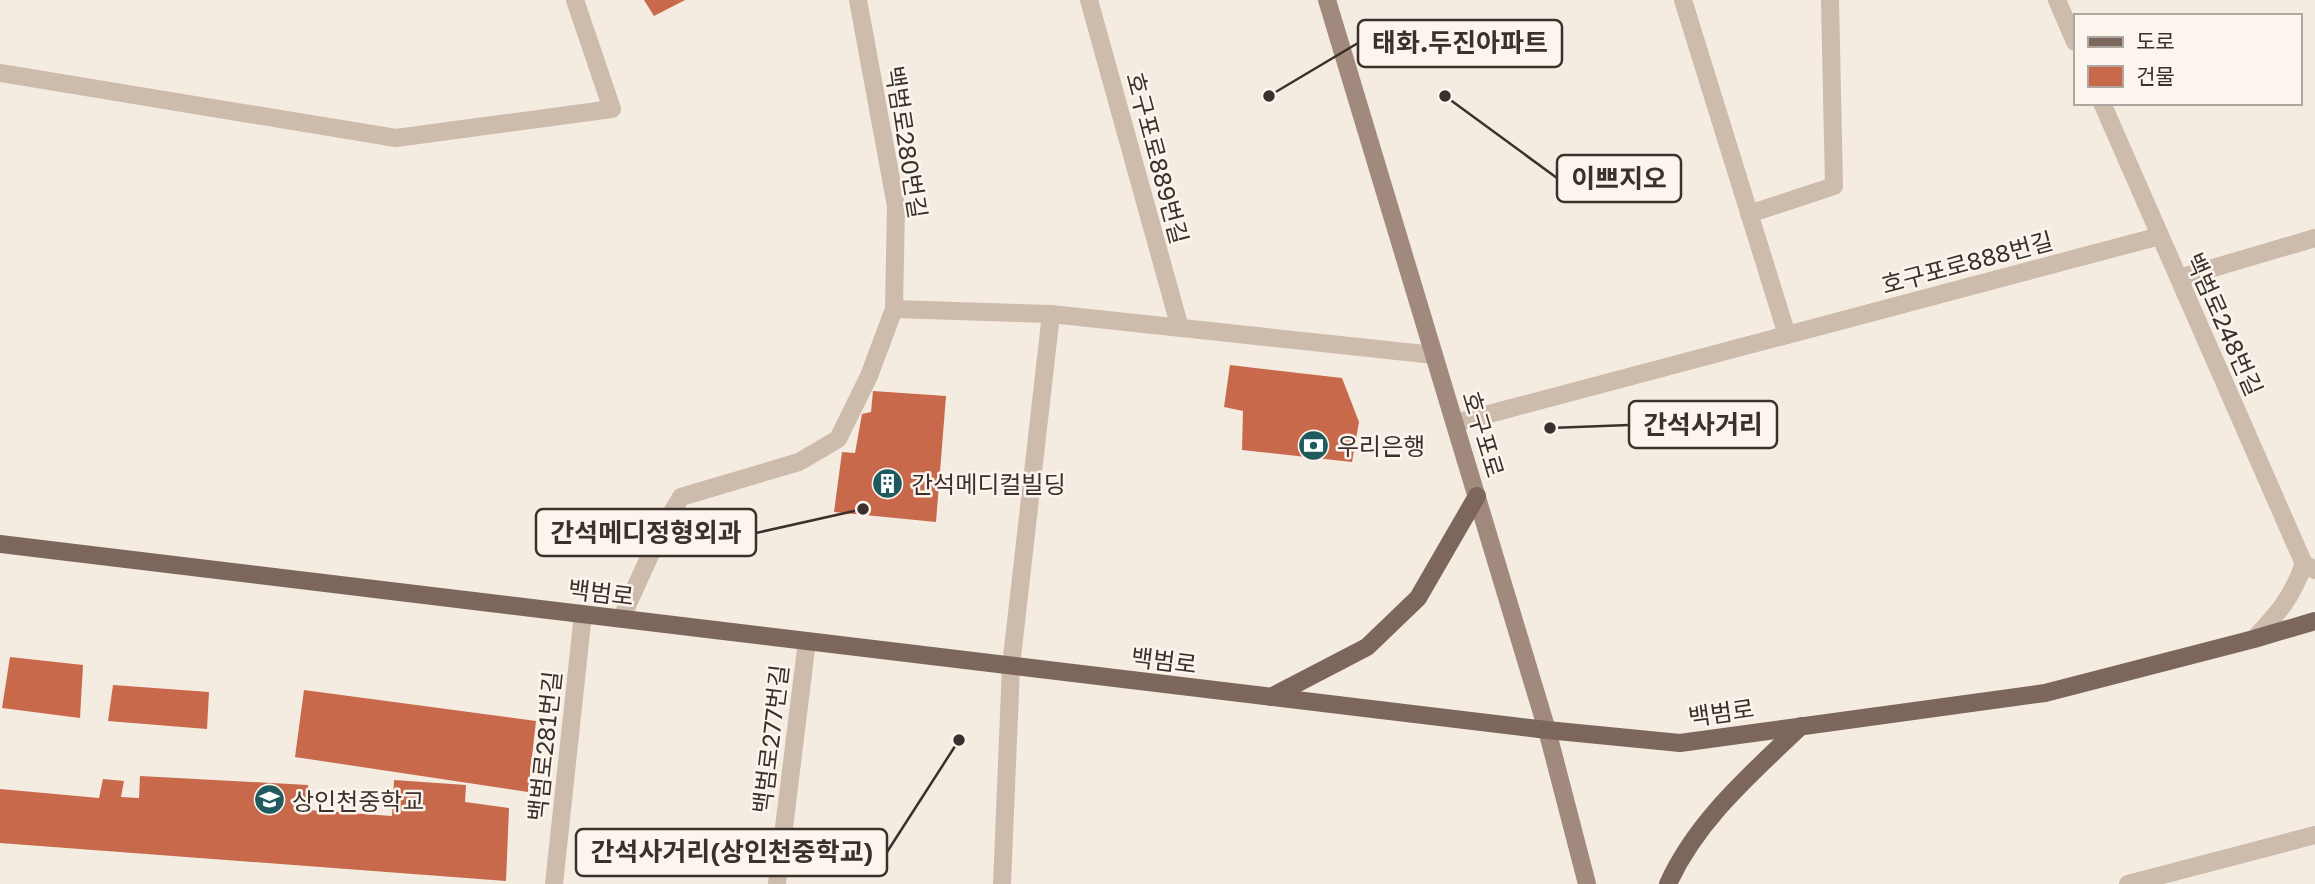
<svg xmlns="http://www.w3.org/2000/svg" width="2315" height="884" viewBox="0 0 2315 884" font-family="'Golos Text','Noto Sans KR',sans-serif">
<style>
.building{fill:#c8694b}
.lines{fill:none;stroke-linecap:round;stroke-linejoin:round}
.lane{stroke:#cdbbac;stroke-width:18}
.street{stroke:#cdbbac;stroke-width:18}
.secondary{stroke:#a18a7d;stroke-width:18}
.primary{stroke:#7d675c;stroke-width:18}
.labels{text-anchor:middle;dominant-baseline:central;stroke-width:5;stroke-linejoin:round;paint-order:stroke}
.street-label{font-size:24px;fill:#3b302b;stroke:#fbf5ee}
.poi-label{font-size:24px;fill:#3b302b;stroke:#fbf5ee;text-anchor:start}
.leader{fill:none;stroke:#3b302b;stroke-width:2.5}
.callout-dot{fill:#3b302b;stroke:#fbf5ee;stroke-width:2.5}
.callout{fill:#fbf5ee;stroke:#3b302b;stroke-width:2.5}
.callout-label{font-size:26px;text-anchor:middle;font-weight:bold;fill:#3b302b}
</style>
<rect width="100%" height="100%" fill="#f4ebe1"/>
<g class="building">
<path d="M 644,0 L 685,0 L 654,16 Z"/>
<path d="M 1230,365 L 1342,378 L 1359,422 L 1352,462 L 1242,450 L 1243,411 L 1224,407 Z"/>
<path d="M 873,391 L 946,396 L 936,522 L 834,512 L 842,452 L 855,453 L 862,414 L 871,412 Z"/>
<path d="M 10,657 L 83,665 L 80,718 L 2,708 Z"/>
<path d="M 113,685 L 209,692 L 207,729 L 108,721 Z"/>
<path d="M 304,690 L 536,721 L 528,792 L 295,757 Z"/>
<path d="M 140,776 L 308,785 L 308,810 L 392,816 L 394,780 L 466,785 L 465,802 L 509,808 L 506,881 L 0,843 L 0,789 L 99,798 L 103,779 L 124,781 L 121,797 L 139,798 Z"/>
</g>
<g class="lines">
<g class="lane">
<path d="M 1089,0 L 1180,328"/>
<path d="M 1683,0 L 1787,335"/>
<path d="M 2057,0 L 2075,42"/>
<path d="M 2102,103 L 2304,564"/>
<path d="M 1749,214 L 1834,186 L 1830,0"/>
<path d="M 2179,278 L 2315,238"/>
<path d="M 894,309 L 1051,314 L 1434,355"/>
<path d="M 1455,423 L 2160,236"/>
<path d="M 621,619 L 662,529 L 681,497 L 799,462 L 838,439 L 869,376 L 894,309 L 896,206 L 858,0"/>
<path d="M 2254,639 C 2279,612 2291,599 2304,564 L 2315,570"/>
<path d="M 554,884 L 583,614"/>
<path d="M 777,884 L 807,641"/>
<path d="M 1002,884 L 1011,666 L 1051,314"/>
</g>
<g class="street">
<path d="M 0,73 L 396,138 L 612,109 L 575,0"/>
<path d="M 2128,884 L 2315,835"/>
</g>
<path class="secondary" d="M 1327,0 L 1547,730 L 1587,884"/>
<g class="primary">
<path d="M 0,544 L 1547,730 L 1680,743 L 2045,693 L 2254,639 L 2315,621"/>
<path d="M 1271,697 L 1367,647 L 1418,598 L 1477,496"/>
<path d="M 1668,884 C 1697,820 1751,774 1801,726"/>
</g>
</g>
<defs>
<symbol id="bank-disc" viewBox="-11 -11 22 22"><circle r="9.5" fill="#1f5a5e" stroke="#fbf5ee"/><path d="M-6-4H6V4H-6ZM0-2.3a2.3 2.3 0 1 0 0 4.6a2.3 2.3 0 1 0 0-4.6Z" fill="#fff"/></symbol>
<symbol id="building-disc" viewBox="-11 -11 22 22"><circle r="9.5" fill="#1f5a5e" stroke="#fbf5ee"/><path d="M-4-6H4V6H1V3H-1V6H-4ZM-2.5-4.3h1.7v1.8h-1.7ZM.8-4.3h1.7v1.8H.8ZM-2.5-1h1.7V.8h-1.7ZM.8-1h1.7V.8H.8Z" fill="#fff"/></symbol>
<symbol id="school-disc" viewBox="-11 -11 22 22"><circle r="9.5" fill="#1f5a5e" stroke="#fbf5ee"/><path d="M0-5L7-2L0 1L-7-2ZM-4 1L0 2.5L4 1V4Q0 6-4 4Z" fill="#fff"/></symbol>
</defs>
<g fill-rule="evenodd">
<use href="#bank-disc" x="1296" y="428" width="35" height="35"/>
<use href="#building-disc" x="870" y="466" width="35" height="35"/>
<use href="#school-disc" x="252" y="782" width="35" height="35"/>
</g>
<g class="labels">
<g class="street-label">
<text transform="translate(907 142) rotate(81)">백범로280번길</text>
<text transform="translate(1158 158) rotate(75)">호구포로889번길</text>
<text transform="translate(1967 262) rotate(-15)">호구포로888번길</text>
<text transform="translate(2225 324) rotate(66)">백범로248번길</text>
<text transform="translate(1484 434) rotate(73)">호구포로</text>
<text transform="translate(601 592) rotate(7)">백범로</text>
<text transform="translate(1164 660) rotate(7)">백범로</text>
<text transform="translate(1721 712) rotate(-8)">백범로</text>
<text transform="translate(770 739) rotate(-83)">백범로277번길</text>
<text transform="translate(544 746) rotate(-84)">백범로281번길</text>
</g>
<g class="poi-label">
<text x="1337" y="445">우리은행</text>
<text x="911" y="483">간석메디컬빌딩</text>
<text x="292" y="800">상인천중학교</text>
</g>
</g>
<path class="leader" d="M1269 96L1358 43M1445 96L1557 178M1550 428L1629 425M863 509L756 533M959 740L887 852"/>
<g class="callout-dot">
<circle cx="1269" cy="96" r="7"/>
<circle cx="1445" cy="96" r="7"/>
<circle cx="1550" cy="428" r="7"/>
<circle cx="863" cy="509" r="7"/>
<circle cx="959" cy="740" r="7"/>
</g>
<g class="callout">
<rect x="1358" y="20" width="204" height="47" rx="7"/>
<rect x="1557" y="155" width="124" height="47" rx="7"/>
<rect x="1629" y="401" width="148" height="47" rx="7"/>
<rect x="536" y="509" width="220" height="47" rx="7"/>
<rect x="576" y="829" width="311" height="47" rx="7"/>
</g>
<g class="callout-label">
<text x="1460" y="52">태화.두진아파트</text>
<text x="1619" y="188">이쁘지오</text>
<text x="1703" y="434">간석사거리</text>
<text x="646" y="542">간석메디정형외과</text>
<text x="732" y="861">간석사거리(상인천중학교)</text>
</g>
<rect x="2074" y="14" width="228" height="91" fill="#fbf5ee" stroke="#aea6a0" stroke-width="2"/>
<rect x="2088" y="37" width="35" height="10" fill="#7d675c" stroke="#aea6a0" stroke-width="2"/>
<text x="2136" y="49" font-size="21" fill="#3b302b">도로</text>
<rect x="2088" y="66" width="35" height="21" fill="#c8694b" stroke="#aea6a0" stroke-width="2"/>
<text x="2136" y="84" font-size="21" fill="#3b302b">건물</text>
</svg>
